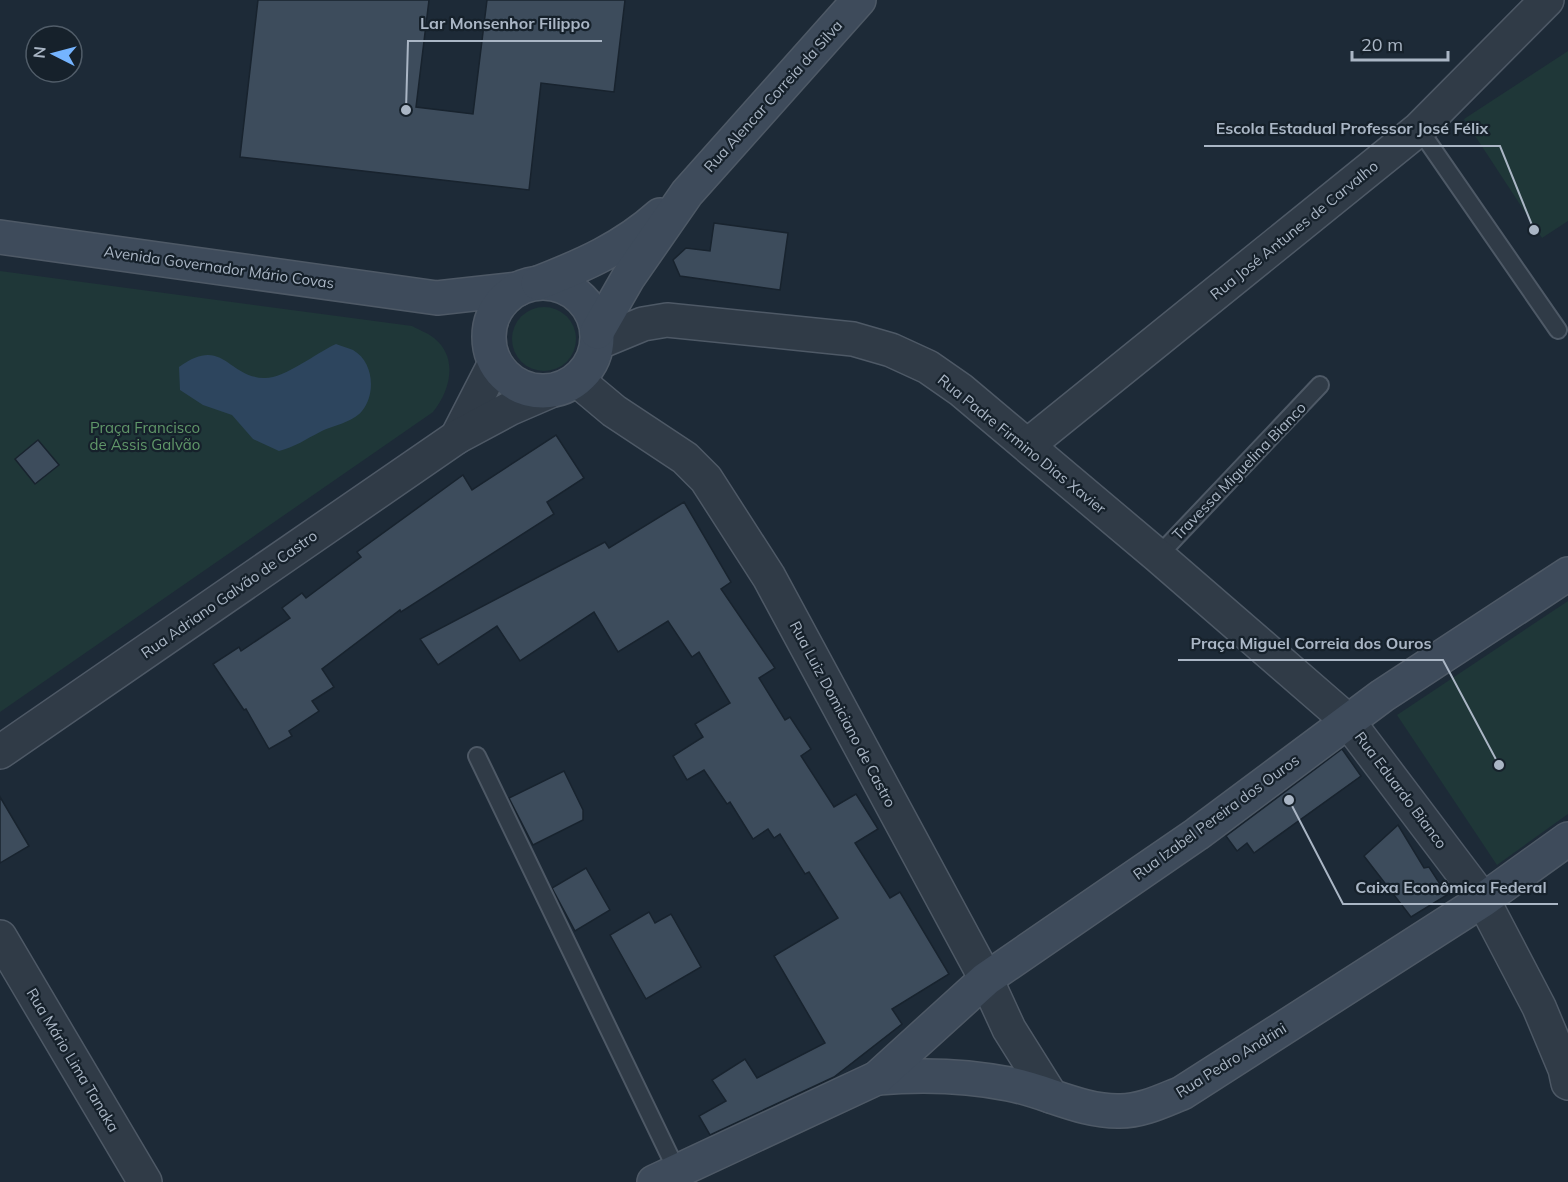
<svg xmlns="http://www.w3.org/2000/svg" width="1568" height="1182" viewBox="0 0 1568 1182" font-family="Mulish,sans-serif">
<style>
.green{fill:#1f3738}
.water{fill:#2d455e}
.building{fill:#3d4c5c;stroke:#18232e;stroke-width:1.5}
.lines{fill:none;stroke-linecap:round;stroke-linejoin:round}
.lane-casing{stroke:#4e5966;stroke-width:20}
.street-casing{stroke:#4e5966;stroke-width:36}
.secondary-casing{stroke:#4e5966;stroke-width:36}
.lane{stroke:#303b47;stroke-width:16}
.street{stroke:#303b47;stroke-width:33}
.secondary{stroke:#3e4b5b;stroke-width:33}
.labels{text-anchor:middle;dominant-baseline:central;stroke-width:4.5;stroke-linejoin:round;paint-order:stroke}
.street-label{font-size:15px;fill:#aab6c5;stroke:#16212b}
.park-label{font-size:15px;fill:#609769;stroke:#16212b}
.leader{fill:none;stroke:#aab6c5;stroke-width:2}
.callout-dot{fill:#aab6c5;stroke:#16212b;stroke-width:2}
.callout-label{font-size:16px;text-anchor:middle;font-weight:bold;fill:#aab6c5;stroke:#16212b;stroke-width:4.5;stroke-linejoin:round;paint-order:stroke}
</style>
<rect width="100%" height="100%" fill="#1d2a37"/>
<g class="green">
<path d="M 1568,51 L 1568,221 L 1542,238 L 1464,119 Z"/>
<path d="M 0,271 L 412,326 C 419,330 428,333 434,338 C 459,358 450,391 433,412 L 0,712 Z"/>
<circle cx="544" cy="339" r="32"/>
<path d="M 1568,601 L 1568,814 L 1497,865 L 1397,715 Z"/>
</g>
<path class="water" d="M 336,344 C 341,346 348,348 353,350 C 374,362 376,394 362,411 C 352,423 333,425 320,432 C 306,439 295,447 279,451 L 253,439 L 232,415 L 203,405 L 180,390 L 179,367 C 223,335 227,377 264,378 C 284,379 316,353 336,344 Z"/>
<g class="building">
<path d="M 258,0 L 429,0 L 416,107 L 473,114 L 487,0 L 625,0 L 614,92 L 541,83 L 529,190 L 240,157 Z"/>
<path d="M 714,223 L 788,233 L 780,290 L 680,276 L 673,260 L 686,248 L 710,251 Z"/>
<path d="M 556,435 L 584,478 L 547,502 L 554,514 L 401,612 L 400,610 L 322,669 L 334,687 L 312,701 L 319,711 L 289,731 L 292,736 L 269,749 L 246,709 L 244,710 L 213,664 L 239,647 L 241,651 L 290,618 L 282,608 L 302,593 L 306,598 L 361,557 L 357,552 L 463,475 L 472,490 Z"/>
<path d="M 38,440 L 59,465 L 35,484 L 15,459 Z"/>
<path d="M 684,502 L 731,582 L 721,589 L 775,668 L 759,678 L 785,720 L 790,717 L 811,749 L 801,756 L 834,807 L 856,794 L 878,829 L 855,843 L 890,898 L 900,892 L 949,974 L 892,1009 L 902,1024 L 834,1077 L 710,1135 L 699,1116 L 726,1101 L 712,1080 L 745,1059 L 757,1078 L 825,1043 L 774,956 L 838,918 L 809,872 L 805,874 L 780,834 L 774,838 L 768,829 L 753,839 L 730,802 L 727,804 L 704,770 L 687,780 L 673,756 L 703,737 L 695,724 L 730,703 L 699,652 L 692,657 L 668,621 L 618,652 L 594,612 L 520,661 L 497,626 L 438,665 L 420,639 L 605,542 L 609,548 Z"/>
<path d="M 1342,749 L 1361,776 L 1254,853 L 1247,843 L 1237,851 L 1226,836 Z"/>
<path d="M 564,771 L 583,810 L 583,820 L 533,845 L 509,798 Z"/>
<path d="M 0,797 L 29,846 L 0,863 Z"/>
<path d="M 1398,825 L 1424,868 L 1429,867 L 1447,895 L 1411,917 L 1364,856 Z"/>
<path d="M 586,868 L 610,910 L 575,931 L 552,888 Z"/>
<path d="M 649,912 L 655,923 L 671,914 L 701,967 L 646,999 L 610,935 Z"/>
</g>
<g class="lines">
<defs>
<g id="lane">
<path d="M 1419,129 L 1558,330"/>
<path d="M 1158,556 L 1320,385"/>
<path d="M 477,756 L 678,1173"/>
</g>
<g id="street">
<path d="M 597,343 L 643,324 L 667,320 L 853,339 L 891,350 L 928,367 L 961,390 L 1158,556 L 1347,720 L 1483,900 L 1539,1007 L 1565,1069 L 1568,1083"/>
<path d="M 577,380 L 614,411 L 685,458 L 706,479 L 769,577 L 986,979 L 1009,1029 L 1051,1096"/>
<path d="M 457,437 L 495,363"/>
<path d="M 1028,445 L 1419,129 L 1547,0"/>
<path d="M 0,752 L 457,437 L 511,408 L 548,392"/>
<path d="M 0,937 L 145,1182"/>
</g>
<g id="secondary">
<path d="M 0,237 L 437,298 L 518,289"/>
<circle cx="543" cy="337" r="54"/>
<path d="M 538,283 C 584,265 623,248 660,215"/>
<path d="M 597,332 L 628,278 L 687,193 L 859,0"/>
<path d="M 877,1078 C 923,1074 964,1075 1009,1084 C 1046,1091 1082,1112 1120,1111 C 1142,1111 1162,1101 1182,1093 L 1483,900 L 1568,839"/>
<path d="M 654,1182 L 877,1078 L 986,979 L 1197,834 L 1382,696 L 1568,574"/>
</g>
</defs>
<use href="#lane" class="lane-casing"/>
<use href="#street" class="street-casing"/>
<use href="#secondary" class="secondary-casing"/>
<use href="#lane" class="lane"/>
<use href="#street" class="street"/>
<use href="#secondary" class="secondary"/>
</g>
<g class="labels">
<g class="street-label">
<text transform="translate(773 96) rotate(-48)">Rua Alencar Correia da Silva</text>
<text transform="translate(1294 230) rotate(-39)">Rua José Antunes de Carvalho</text>
<text transform="translate(219 267) rotate(8)">Avenida Governador Mário Covas</text>
<text transform="translate(1022 444) rotate(39)">Rua Padre Firmino Dias Xavier</text>
<text transform="translate(1239 471) rotate(-46)">Travessa Miguelina Bianco</text>
<text transform="translate(229 594) rotate(-35)">Rua Adriano Galvão de Castro</text>
<text transform="translate(843 714) rotate(62)">Rua Luiz Domiciano de Castro</text>
<text transform="translate(1401 790) rotate(53)">Rua Eduardo Bianco</text>
<text transform="translate(1216 817) rotate(-36)">Rua Izabel Pereira dos Ouros</text>
<text transform="translate(73 1060) rotate(59)">Rua Mário Lima Tanaka</text>
<text transform="translate(1231 1060) rotate(-32)">Rua Pedro Andrini</text>
</g>
<g class="park-label">
<text x="145" y="427">Praça Francisco<tspan x="145" dy="17">de Assis Galvão</tspan></text>
</g>
</g>
<path class="leader" d="M406 110L408 41H602M1534 230L1500 146H1204M1499 765L1443 660H1178M1289 800L1343 904H1558"/>
<g class="callout-dot">
<circle cx="406" cy="110" r="6"/>
<circle cx="1534" cy="230" r="6"/>
<circle cx="1499" cy="765" r="6"/>
<circle cx="1289" cy="800" r="6"/>
</g>
<g class="callout-label">
<text x="505" y="29">Lar Monsenhor Filippo</text>
<text x="1352" y="134">Escola Estadual Professor José Félix</text>
<text x="1311" y="649">Praça Miguel Correia dos Ouros</text>
<text x="1451" y="893">Caixa Econômica Federal</text>
</g>
<g transform="translate(54 54) rotate(276)"><circle r="28" fill="#16212b" stroke="#515d69" stroke-width="1.5"/>
<path d="M0-4.5L10 22L0 15L-10 22Z" fill="#75b4ff"/>
<text y="-9" font-size="16" font-weight="bold" text-anchor="middle" fill="#aab6c5">N</text>
</g>
<path d="M1352 51v9h96v-9" fill="none" stroke="#aab6c5" stroke-width="3"/>
<text x="1361" y="51" font-size="18" fill="#aab6c5" stroke="#16212b" stroke-width="4.5" paint-order="stroke">20 m</text>
</svg>
